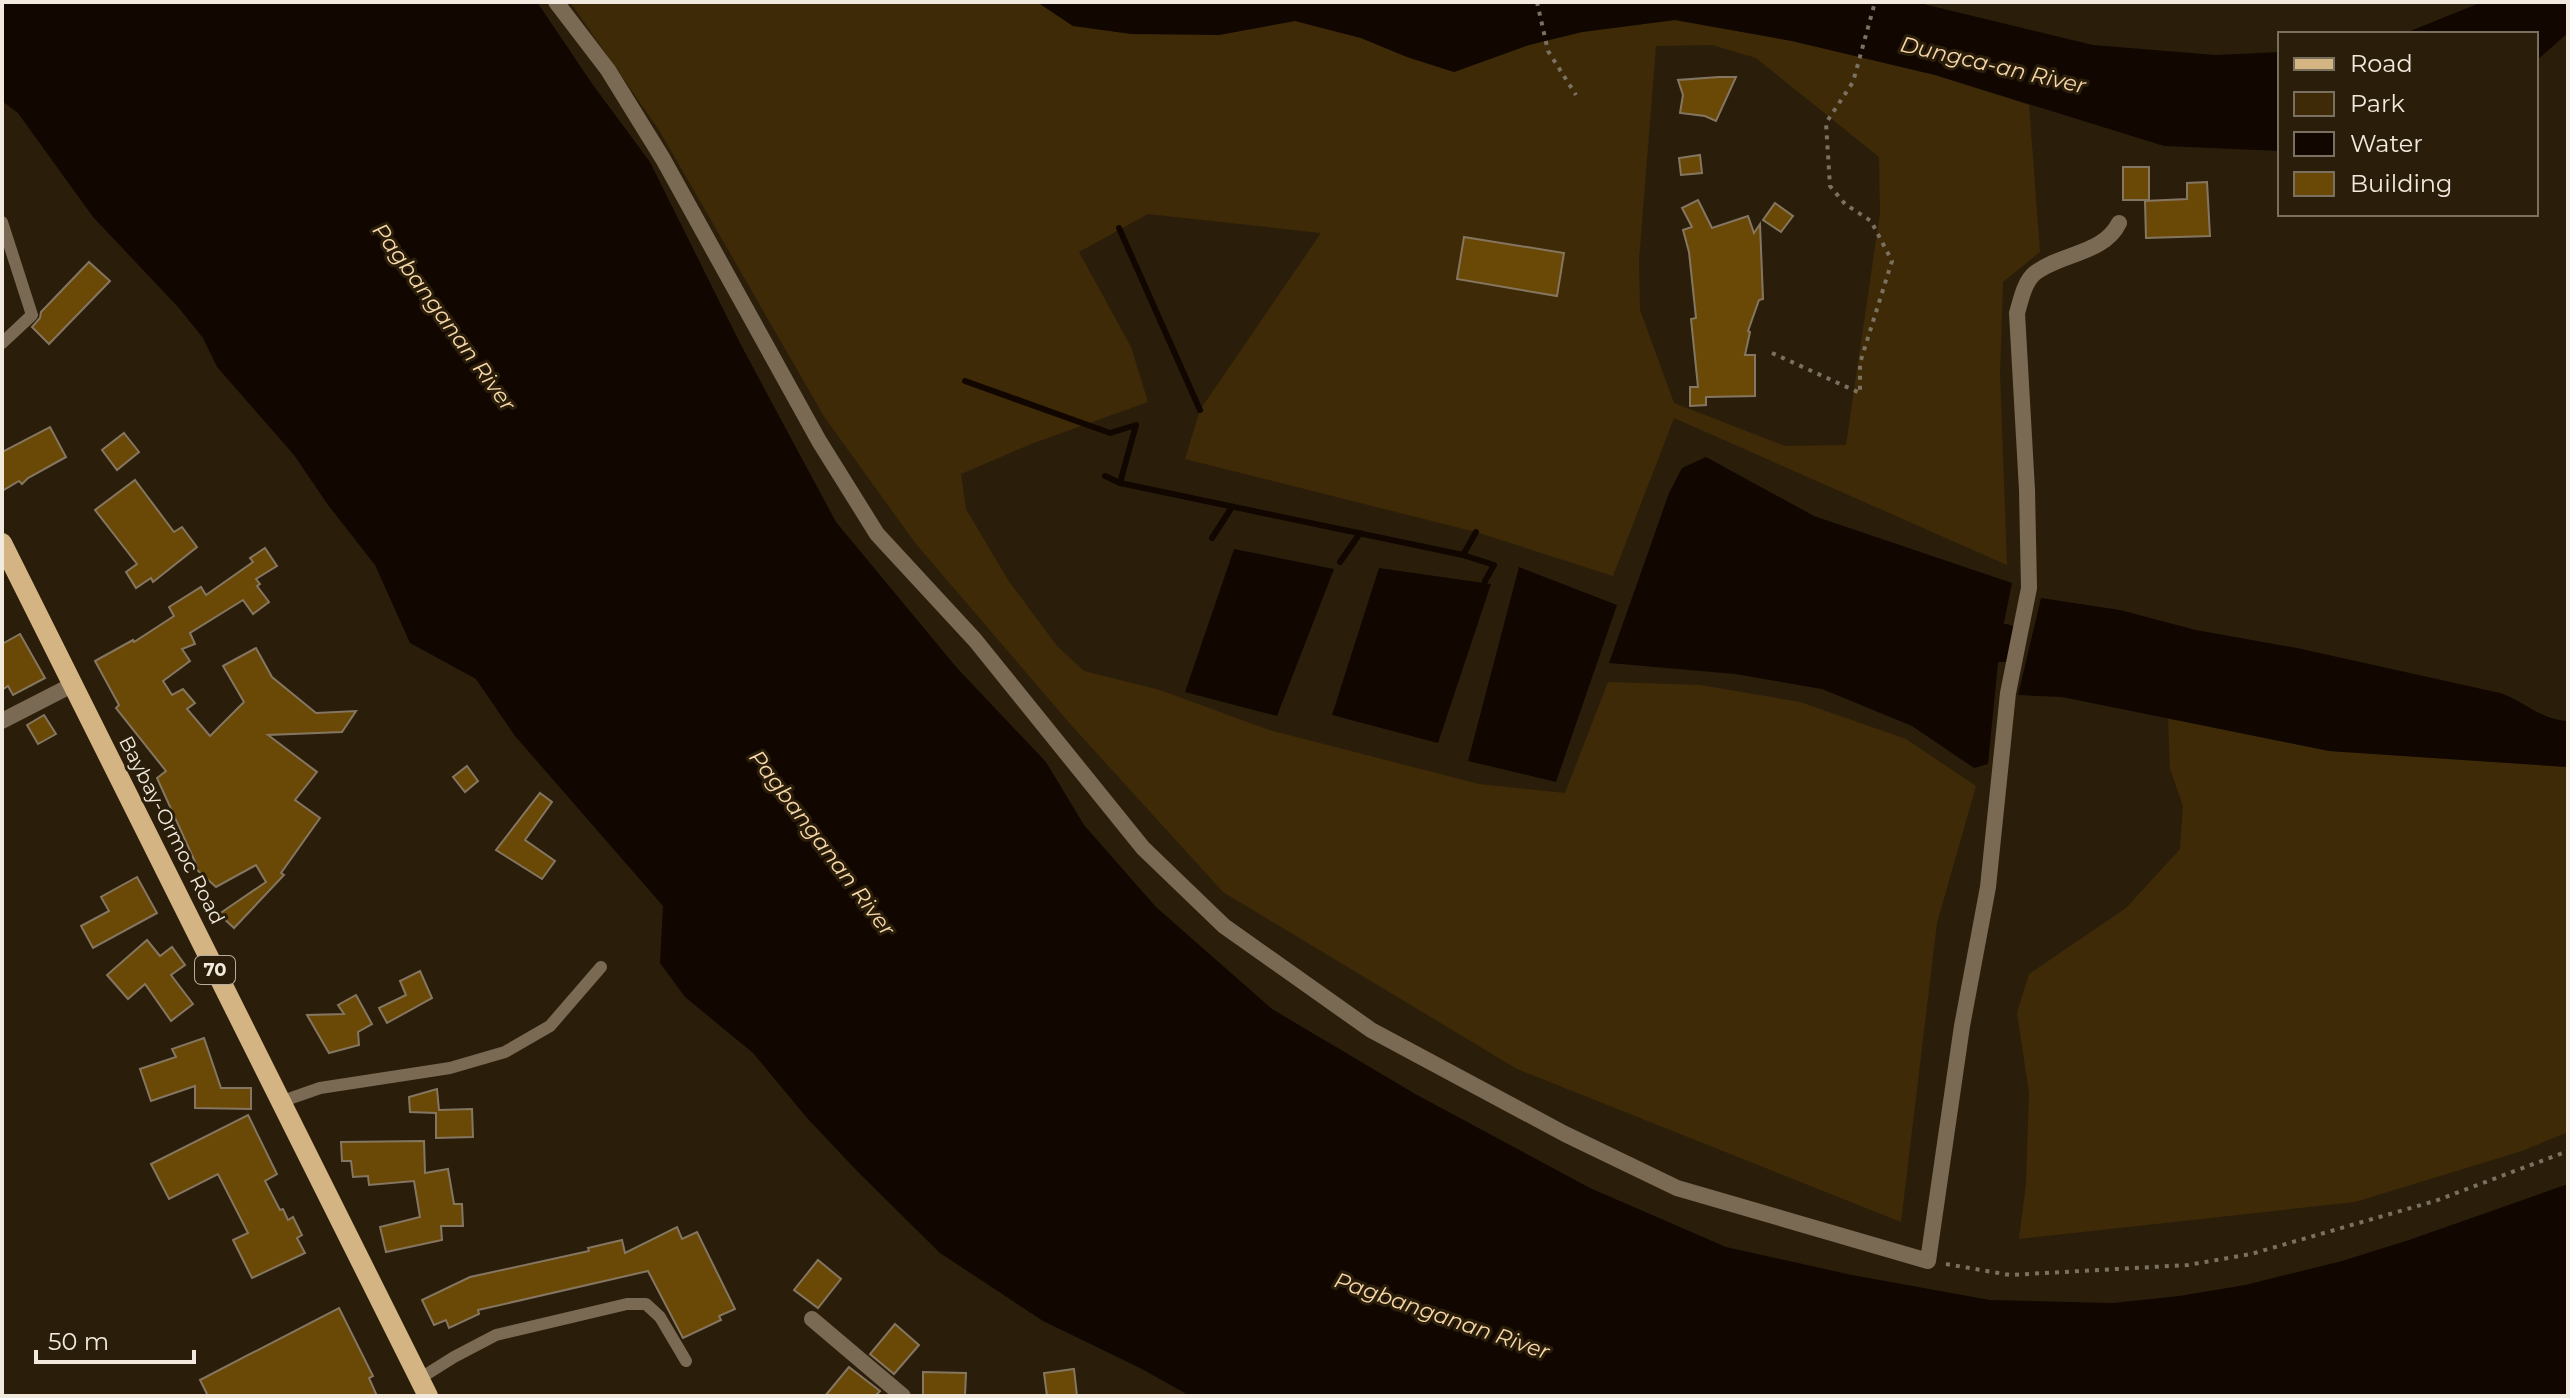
<svg xmlns="http://www.w3.org/2000/svg" width="2570" height="1398" viewBox="0 0 2570 1398" font-family="Montserrat,sans-serif">
<style>
.green{fill:#3f2a07;fill-rule:evenodd}
.water{fill:#110700}
.lines{fill:none;stroke-linecap:round;stroke-linejoin:round}
.stream{stroke:#110700;stroke-width:6}
.river{stroke:#110700;stroke-width:38}
.building{fill:#6a4806;stroke:#857661;stroke-width:2}
.path{stroke:#7b7161;stroke-width:4;stroke-dasharray:4 6;stroke-linecap:butt}
.service{stroke:#7a6a53;stroke-width:12}
.minor{stroke:#7a6a53;stroke-width:16}
.primary{stroke:#d5b484;stroke-width:20}
.labels{text-anchor:middle;dominant-baseline:central;stroke-width:6;stroke-linejoin:round;paint-order:stroke}
.shield{fill:#2a1e0b;stroke:#b6ad9f;stroke-width:2}
.shield-label{font-size:18px;font-weight:bold;fill:#f2eade}
.street-label{font-size:20px;fill:#f2eade;stroke:#2a1e0b}
.water-label{font-size:22px;font-style:italic;fill:#f7d7a9;stroke:#2a1e0b}
</style>
<rect width="100%" height="100%" fill="#2a1e0b"/>
<g class="green">
<path d="M 570,2 L 1037,2 L 1073,26 L 1219,35 L 1295,21 L 1361,38 L 1407,57 L 1454,72 L 1529,45 L 1582,32 L 1675,20 L 1792,41 L 1935,75 L 2029,105 L 2040,252 L 2003,282 L 2000,374 L 2007,565 L 1674,418 L 1613,576 L 1476,532 L 1185,459 L 1200,410 L 1321,233 L 1148,214 L 1079,252 L 1131,347 L 1148,402 L 1031,444 L 961,474 L 966,509 L 1008,580 L 1057,646 L 1084,671 L 1160,690 L 1269,730 L 1479,784 L 1565,793 L 1608,682 L 1700,685 L 1800,702 L 1906,739 L 1976,786 L 1937,923 L 1901,1222 L 1517,1069 L 1223,892 L 1072,726 L 916,544 L 825,418 L 659,130 ZM 1712,45 L 1756,58 L 1879,157 L 1880,213 L 1846,445 L 1785,446 L 1674,403 L 1640,310 L 1639,260 L 1656,46 Z"/>
<path d="M 2168,718 L 2329,751 L 2568,767 L 2568,1132 L 2522,1151 L 2355,1202 L 2019,1239 L 2026,1184 L 2029,1093 L 2017,1013 L 2029,974 L 2126,908 L 2180,849 L 2183,806 L 2170,769 Z"/>
</g>
<g class="water">
<path d="M 2,2 L 537,2 L 593,85 L 650,162 L 741,345 L 836,522 L 957,668 L 1046,762 L 1084,825 L 1156,907 L 1272,1009 L 1417,1095 L 1590,1188 L 1726,1247 L 1852,1275 L 1990,1300 L 2113,1303 L 2179,1296 L 2245,1285 L 2342,1261 L 2409,1240 L 2568,1184 L 2568,1396 L 1190,1396 L 1142,1369 L 1043,1321 L 940,1253 L 858,1172 L 807,1118 L 753,1053 L 685,997 L 660,963 L 663,906 L 515,736 L 476,679 L 410,643 L 375,565 L 328,505 L 294,455 L 217,367 L 203,338 L 178,307 L 93,217 L 18,113 L 2,101 Z"/>
<path d="M 1037,2 L 1915,2 L 2093,45 L 2216,55 L 2280,52 L 2280,151 L 2164,146 L 1935,75 L 1792,41 L 1675,20 L 1582,32 L 1529,45 L 1454,72 L 1407,57 L 1361,38 L 1295,21 L 1219,35 L 1131,34 L 1073,26 Z"/>
<path d="M 2482,2 L 2568,2 L 2568,33 L 2536,61 L 2536,34 L 2403,34 Z"/>
<path d="M 1706,457 L 1814,516 L 2012,583 L 2000,643 L 1988,764 L 1974,768 L 1912,726 L 1822,689 L 1735,674 L 1609,663 L 1669,493 L 1682,468 Z"/>
<path d="M 1234,549 L 1334,569 L 1277,716 L 1185,692 Z"/>
<path d="M 1519,567 L 1617,605 L 1556,782 L 1468,761 Z"/>
<path d="M 1379,568 L 1491,584 L 1438,743 L 1332,715 Z"/>
<path d="M 2041,598 L 2120,610 L 2196,630 L 2297,648 L 2500,693 C 2524,701 2541,720 2568,721 L 2568,767 L 2329,751 L 2062,697 L 2018,695 Z"/>
</g>
<g class="lines">
<g class="stream">
<path d="M 1119,228 L 1200,410"/>
<path d="M 965,381 L 1110,433 L 1136,425 L 1120,483 L 1463,555 L 1476,532"/>
<path d="M 1105,476 L 1120,483"/>
<path d="M 1212,538 L 1232,507"/>
<path d="M 1463,555 L 1494,565 L 1485,581"/>
<path d="M 1340,562 L 1360,533"/>
</g>
<path class="river" d="M 2000,643 L 2004,643"/>
</g>
<g class="building">
<path d="M 1719,77 L 1736,77 L 1716,121 L 1705,116 L 1680,113 L 1683,95 L 1678,80 Z"/>
<path d="M 1700,155 L 1702,173 L 1681,175 L 1679,158 Z"/>
<rect x="2123" y="167" width="26" height="33"/>
<path d="M 2207,182 L 2210,236 L 2146,238 L 2145,201 L 2187,199 L 2187,183 Z"/>
<path d="M 1698,200 L 1712,228 L 1748,216 L 1754,233 L 1760,224 L 1763,299 L 1759,300 L 1748,331 L 1750,332 L 1745,355 L 1755,355 L 1755,396 L 1706,397 L 1706,405 L 1690,406 L 1690,387 L 1698,387 L 1691,319 L 1696,318 L 1689,252 L 1683,230 L 1692,227 L 1682,208 Z"/>
<path d="M 1775,203 L 1793,216 L 1781,232 L 1763,220 Z"/>
<path d="M 1464,237 L 1564,253 L 1557,296 L 1457,279 Z"/>
<path d="M 89,262 L 110,281 L 49,344 L 32,327 L 40,318 L 41,312 Z"/>
<path d="M 50,427 L 66,457 L 28,478 L 22,484 L 19,481 L 2,491 L 2,452 Z"/>
<path d="M 124,433 L 139,452 L 117,470 L 102,450 Z"/>
<path d="M 135,480 L 174,532 L 182,527 L 197,547 L 153,582 L 151,578 L 136,588 L 126,572 L 137,564 L 95,510 Z"/>
<path d="M 265,548 L 277,566 L 256,579 L 260,584 L 257,586 L 269,602 L 253,614 L 243,600 L 190,633 L 195,644 L 182,649 L 190,661 L 163,681 L 172,695 L 183,689 L 195,703 L 187,709 L 210,736 L 244,702 L 223,666 L 256,648 L 272,677 L 316,713 L 356,711 L 342,732 L 268,735 L 317,772 L 295,800 L 320,818 L 281,873 L 284,875 L 234,928 L 219,914 L 266,882 L 256,865 L 216,887 L 195,868 L 197,866 L 157,778 L 166,771 L 116,708 L 119,705 L 95,661 L 133,640 L 134,642 L 174,616 L 169,607 L 201,587 L 206,595 L 253,562 L 250,558 Z"/>
<path d="M 20,634 L 45,678 L 13,695 L 8,686 L 2,690 L 2,644 Z"/>
<path d="M 44,715 L 56,734 L 38,744 L 27,725 Z"/>
<path d="M 467,766 L 478,781 L 465,792 L 453,777 Z"/>
<path d="M 540,793 L 552,802 L 525,840 L 555,861 L 542,879 L 496,850 Z"/>
<path d="M 137,877 L 157,913 L 93,948 L 81,926 L 109,911 L 101,897 Z"/>
<path d="M 147,940 L 160,956 L 172,947 L 185,965 L 171,975 L 193,1004 L 171,1021 L 145,984 L 128,999 L 107,975 Z"/>
<path d="M 420,971 L 432,998 L 387,1023 L 379,1008 L 406,995 L 400,981 Z"/>
<path d="M 356,995 L 372,1024 L 358,1032 L 359,1045 L 329,1053 L 307,1015 L 344,1014 L 338,1005 Z"/>
<path d="M 204,1038 L 221,1088 L 251,1088 L 251,1109 L 195,1108 L 195,1086 L 151,1101 L 140,1069 L 176,1057 L 172,1049 Z"/>
<path d="M 437,1089 L 439,1110 L 472,1109 L 473,1137 L 436,1138 L 436,1113 L 410,1112 L 409,1097 Z"/>
<path d="M 248,1115 L 277,1174 L 265,1181 L 280,1210 L 283,1209 L 288,1220 L 293,1217 L 302,1235 L 297,1238 L 305,1253 L 252,1278 L 233,1240 L 248,1233 L 218,1174 L 169,1199 L 151,1164 Z"/>
<path d="M 424,1141 L 425,1173 L 448,1169 L 454,1204 L 462,1204 L 463,1226 L 441,1226 L 442,1240 L 386,1252 L 380,1227 L 420,1217 L 414,1181 L 369,1185 L 368,1176 L 353,1177 L 351,1161 L 342,1161 L 341,1142 Z"/>
<path d="M 677,1227 L 682,1239 L 697,1232 L 735,1309 L 719,1316 L 721,1320 L 683,1338 L 648,1271 L 478,1310 L 479,1314 L 449,1328 L 446,1320 L 434,1325 L 422,1300 L 470,1277 L 589,1251 L 588,1248 L 622,1240 L 625,1253 Z"/>
<path d="M 818,1260 L 841,1279 L 818,1308 L 794,1290 Z"/>
<path d="M 339,1308 L 373,1376 L 369,1378 L 377,1396 L 208,1396 L 200,1380 Z"/>
<path d="M 895,1324 L 919,1345 L 894,1374 L 870,1354 Z"/>
<path d="M 849,1367 L 880,1391 L 875,1396 L 825,1396 Z"/>
<path d="M 1074,1369 L 1077,1396 L 1047,1396 L 1044,1373 Z"/>
<path d="M 923,1372 L 966,1373 L 965,1396 L 923,1396 Z"/>
</g>
<g class="lines">
<g class="path">
<path d="M 1537,2 L 1548,51 L 1576,95"/>
<path d="M 1772,353 L 1860,393 L 1860,363 L 1892,261 L 1871,221 L 1845,204 L 1830,186 L 1826,123 L 1853,82 L 1875,2"/>
<path d="M 1946,1264 L 2010,1275 L 2188,1265 L 2251,1254 L 2435,1201 L 2568,1151"/>
</g>
<g class="service">
<path d="M 2,222 L 32,315 L 2,343"/>
<path d="M 280,1102 L 320,1088 L 450,1068 L 505,1052 L 550,1026 L 601,967"/>
<path d="M 419,1379 L 454,1357 L 496,1335 L 627,1304 L 646,1304 L 660,1317 L 686,1361"/>
</g>
<g class="minor">
<path d="M 556,2 L 608,70 L 663,159 L 819,441 L 877,534 L 975,640 L 1143,848 L 1224,926 L 1371,1030 L 1565,1134 L 1677,1188 L 1928,1261 L 1962,1026 L 1988,887 L 2008,693 L 2029,588 L 2027,490 L 2017,313 C 2021,300 2024,282 2035,273 C 2061,253 2104,254 2119,223"/>
<path d="M 2,721 L 72,685"/>
<path d="M 812,1319 L 903,1396"/>
</g>
<path class="primary" d="M 2,543 L 428,1396"/>
</g>
<g class="labels">
<rect class="shield" x="195" y="956" width="40" height="28" rx="6"/>
<g class="shield-label">
<text x="215" y="970">70</text>
</g>
<g class="street-label">
<text transform="translate(172 830) rotate(63)">Baybay-Ormoc Road</text>
</g>
<g class="water-label">
<text transform="translate(1993 65) rotate(13)">Dungca-an River</text>
<text transform="translate(444 317) rotate(54)">Pagbanganan River</text>
<text transform="translate(822 843) rotate(53)">Pagbanganan River</text>
<text transform="translate(1442 1316) rotate(19)">Pagbanganan River</text>
</g>
</g>
<rect width="2570" height="1398" fill="none" stroke="#f2eade" stroke-width="8"/>
<rect x="2278" y="32" width="260" height="184" fill="#2a1e0b" stroke="#7a705f" stroke-width="2"/>
<rect x="2294" y="58" width="40" height="12" fill="#d5b484" stroke="#7a705f" stroke-width="2"/>
<text x="2350" y="72" font-size="24" fill="#f2eade">Road</text>
<rect x="2294" y="92" width="40" height="24" fill="#3f2a07" stroke="#7a705f" stroke-width="2"/>
<text x="2350" y="112" font-size="24" fill="#f2eade">Park</text>
<rect x="2294" y="132" width="40" height="24" fill="#110700" stroke="#7a705f" stroke-width="2"/>
<text x="2350" y="152" font-size="24" fill="#f2eade">Water</text>
<rect x="2294" y="172" width="40" height="24" fill="#6a4806" stroke="#7a705f" stroke-width="2"/>
<text x="2350" y="192" font-size="24" fill="#f2eade">Building</text>
<path d="M36 1350v12h158v-12" fill="none" stroke="#f2eade" stroke-width="4"/>
<text x="48" y="1350" font-size="24" fill="#f2eade" stroke="#2a1e0b" stroke-width="6" paint-order="stroke">50 m</text>
</svg>
